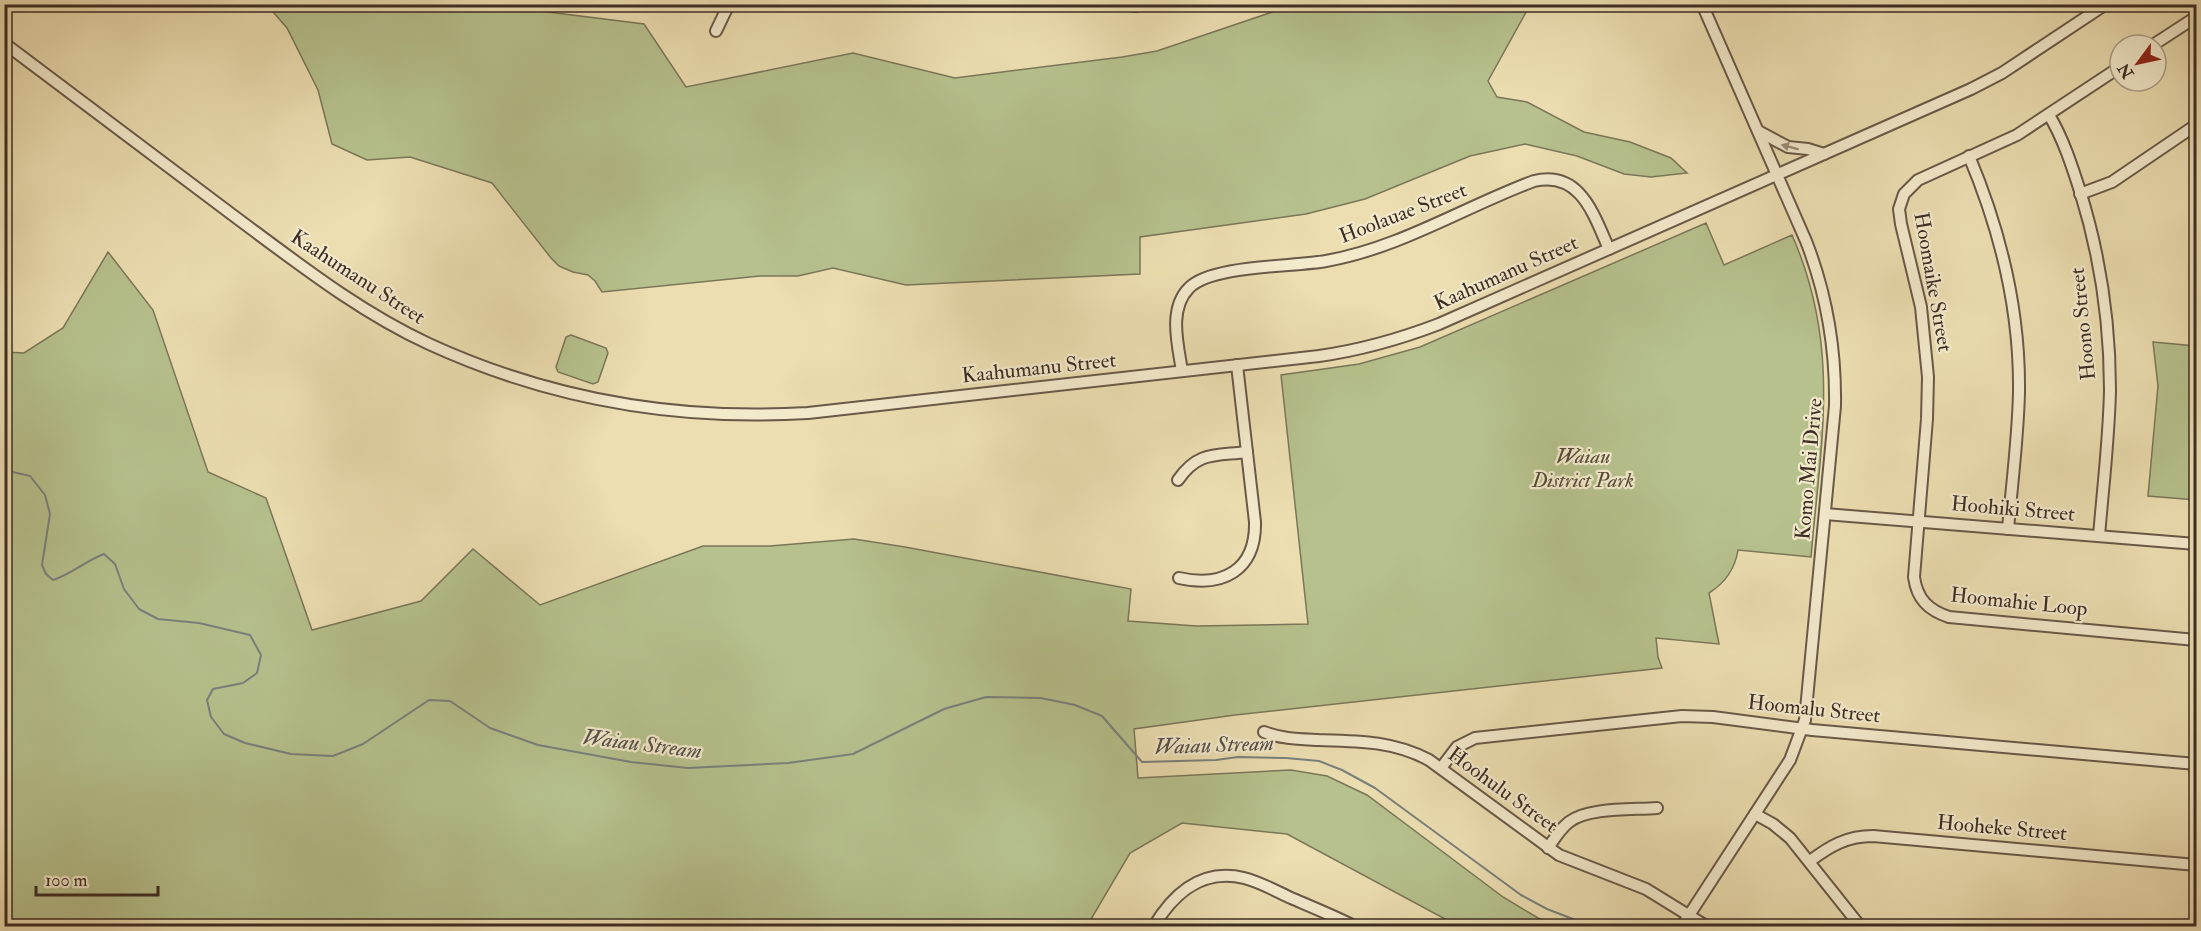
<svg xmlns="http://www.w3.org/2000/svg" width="2201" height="931" viewBox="0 0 2201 931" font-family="'IM FELL Double Pica',serif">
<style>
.green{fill:#b6c18d;stroke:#7a7759;stroke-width:1.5}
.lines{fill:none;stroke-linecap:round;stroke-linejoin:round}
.stream{stroke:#78817d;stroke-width:2}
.minor-casing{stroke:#695948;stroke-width:14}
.minor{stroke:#f3eacc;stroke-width:10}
.oneway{fill:#988c78}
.labels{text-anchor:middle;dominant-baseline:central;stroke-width:4.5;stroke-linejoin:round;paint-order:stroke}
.street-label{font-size:21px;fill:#3d2d25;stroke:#f3eacc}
.park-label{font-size:21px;font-style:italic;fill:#554b3a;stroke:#f3eacc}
.water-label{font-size:22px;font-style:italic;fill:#56504a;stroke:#f3eacc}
</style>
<rect width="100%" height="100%" fill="#ecdeb1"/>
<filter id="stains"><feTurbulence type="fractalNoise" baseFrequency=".00333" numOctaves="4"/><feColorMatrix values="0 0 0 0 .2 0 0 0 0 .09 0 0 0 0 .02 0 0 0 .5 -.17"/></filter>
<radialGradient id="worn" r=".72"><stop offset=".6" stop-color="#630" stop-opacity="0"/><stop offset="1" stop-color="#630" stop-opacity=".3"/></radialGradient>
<g class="green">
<path d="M 267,5 L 515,5 L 516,8 L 644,24 L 686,87 L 853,53 L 955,78 L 1122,57 L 1157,51 L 1293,5 L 1530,5 L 1488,81 L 1497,97 L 1527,102 L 1584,132 L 1630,142 L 1671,158 L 1687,173 L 1651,177 L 1624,174 L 1577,156 L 1525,144 L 1470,156 L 1365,199 L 1306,214 L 1140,237 L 1140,274 L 906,285 L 833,268 L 798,276 L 760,276 L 602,292 L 595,281 L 588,275 L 573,272 L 559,266 L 551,258 L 492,183 L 410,157 L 367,160 L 332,144 L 318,90 L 287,28 Z"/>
<path d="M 1706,223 L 1724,265 L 1792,235 C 1841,346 1821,441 1811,557 L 1738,550 C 1735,569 1725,583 1709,593 L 1719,644 L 1656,638 L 1658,657 L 1662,668 L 1235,715 L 1134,729 L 1138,778 L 1291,770 L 1327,776 L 1367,795 L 1503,897 L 1538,918 L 1560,926 L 1458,926 L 1287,834 L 1182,823 L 1130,853 L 1087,926 L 5,926 L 5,352 L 24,353 L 63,328 L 108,252 L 153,310 L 208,472 L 266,498 L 312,630 L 421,601 L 473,549 L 540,605 L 703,546 L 770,546 L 854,539 L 905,547 L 1131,589 L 1128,621 L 1196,626 L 1308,624 L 1281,375 L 1359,364 L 1420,347 Z"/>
<path d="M 571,335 L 606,348 L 608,353 L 598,382 L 593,384 L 558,372 L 556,367 L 566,337 Z"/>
<path d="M 2153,342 L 2196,346 L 2196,500 L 2148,496 L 2158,386 Z"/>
</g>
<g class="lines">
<path class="stream" d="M 4,470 L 30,476 L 45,495 L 50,514 L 42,565 L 46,574 L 53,580 C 72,574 85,561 104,554 L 115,564 L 124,589 L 139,609 L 158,619 L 199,623 L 250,635 L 261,655 L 257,673 L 243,683 L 213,689 L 207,700 L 211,717 L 224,734 L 245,743 L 291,754 L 333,756 L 363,744 L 429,700 L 450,701 L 490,728 L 538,745 L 631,762 L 688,768 L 788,763 L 853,754 L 944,709 L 986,697 L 1041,698 L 1075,705 L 1102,716 L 1142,762 L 1216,760 L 1238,757 L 1286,758 L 1319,761 L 1342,770 L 1375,788 L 1521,895 L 1547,909 L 1591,926"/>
<defs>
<g id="minor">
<path d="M 1122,4 L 1136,6 L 1146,4"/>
<path d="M 716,31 L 729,4"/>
<path d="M 4,43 C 82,102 160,161 238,219 C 300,265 360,312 429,344 C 549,399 677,421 808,413 L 1319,356 C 1361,350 1400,339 1439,324 L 1971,89 L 2002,73 L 2106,4"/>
<path d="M 2153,45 L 2196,17"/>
<path d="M 2120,67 L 2017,135 L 1918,180 L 1904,194 L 1899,209 L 1901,224 L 1921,307 L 1928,377 L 1927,419 L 1914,577 C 1917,599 1928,610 1949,617 L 2196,640"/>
<path d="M 2049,115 C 2063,138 2072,166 2080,191 C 2100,255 2110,323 2110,390 C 2109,439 2103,487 2099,536"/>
<path d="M 1758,131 L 1788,147 L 1808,149 L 1824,154"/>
<path d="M 1969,156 C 2001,232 2020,310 2019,392 C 2018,438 2012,483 2008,529"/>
<path d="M 2080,194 L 2112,182 L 2196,125"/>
<path d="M 1182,371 C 1178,345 1168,309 1189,288 C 1211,265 1292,267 1326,261 C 1400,248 1464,207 1534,181 C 1581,170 1594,216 1609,249"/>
<path d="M 1178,480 C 1198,451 1215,456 1247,452"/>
<path d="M 1825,514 L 2196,544"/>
<path d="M 1179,578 C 1223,588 1256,570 1255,522 L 1237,365"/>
<path d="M 1264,732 C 1282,739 1299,739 1319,740 C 1358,741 1394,741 1429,760 L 1559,855 L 1646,889 L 1706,926"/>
<path d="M 1441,768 L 1457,747 L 1475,738 L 1682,716 L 1713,717 L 1812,730 L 2196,764"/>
<path d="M 1755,814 L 1773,824 L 1790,838 L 1860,926"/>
<path d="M 1548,848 C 1554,839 1560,829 1569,822 C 1588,807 1633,810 1657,808"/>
<path d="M 1810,861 C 1830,846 1847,836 1873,836 L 2196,865"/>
<path d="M 1154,926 C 1174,893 1202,868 1244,878 C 1260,882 1276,891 1291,898 C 1312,907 1334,916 1354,926"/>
<path d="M 1682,926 L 1790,760 L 1805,720 L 1835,406 C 1836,348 1827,295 1806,241 L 1702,4"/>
</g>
</defs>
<use href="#minor" class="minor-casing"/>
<use href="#minor" class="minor"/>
</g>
<defs><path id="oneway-solid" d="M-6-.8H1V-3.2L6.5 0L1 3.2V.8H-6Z" transform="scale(1.5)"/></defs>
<use class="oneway" href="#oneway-solid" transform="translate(1790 147) rotate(-165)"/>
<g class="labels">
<g class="street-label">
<text transform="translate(1403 213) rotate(-21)">Hoolauae Street</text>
<text transform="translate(1506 273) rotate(-24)">Kaahumanu Street</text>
<text transform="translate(358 277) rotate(33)">Kaahumanu Street</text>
<text transform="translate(1933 282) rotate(80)">Hoomaike Street</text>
<text transform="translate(2083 324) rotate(-96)">Hoono Street</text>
<text transform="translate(1039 368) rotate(-6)">Kaahumanu Street</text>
<text transform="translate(1809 469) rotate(-85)">Komo Mai Drive</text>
<text transform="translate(2013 509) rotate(5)">Hoohiki Street</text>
<text transform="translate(2019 602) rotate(6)">Hoomahie Loop</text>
<text transform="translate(1814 709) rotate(6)">Hoomalu Street</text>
<text transform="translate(1503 790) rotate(36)">Hoohulu Street</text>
<text transform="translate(2002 828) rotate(5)">Hooheke Street</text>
</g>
<g class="park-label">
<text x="1583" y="456">Waiau<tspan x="1583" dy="24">District Park</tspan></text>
</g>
<g class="water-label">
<text transform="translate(642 744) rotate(7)">Waiau Stream</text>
<text transform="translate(1214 745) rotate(-2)">Waiau Stream</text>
</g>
</g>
<rect width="2201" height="931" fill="none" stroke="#ecdeb1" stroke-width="24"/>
<rect x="6" y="6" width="2189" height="919" fill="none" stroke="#3d2d25" stroke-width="3"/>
<rect x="12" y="12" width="2177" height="907" fill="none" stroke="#3d2d25" stroke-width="1.5"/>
<g transform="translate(2138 63) rotate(237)"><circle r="28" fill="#f3eacc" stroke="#aa9e89" stroke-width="1.5"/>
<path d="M0-4.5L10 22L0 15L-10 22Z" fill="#8f2418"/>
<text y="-9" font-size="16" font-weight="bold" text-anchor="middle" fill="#3d2d25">N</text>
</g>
<path d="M36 886v9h122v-9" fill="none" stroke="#3d2d25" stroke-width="3"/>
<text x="45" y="886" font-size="18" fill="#3d2d25" stroke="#f3eacc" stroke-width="4.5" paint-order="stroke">100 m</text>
<rect width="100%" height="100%" filter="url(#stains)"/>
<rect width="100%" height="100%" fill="url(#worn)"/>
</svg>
